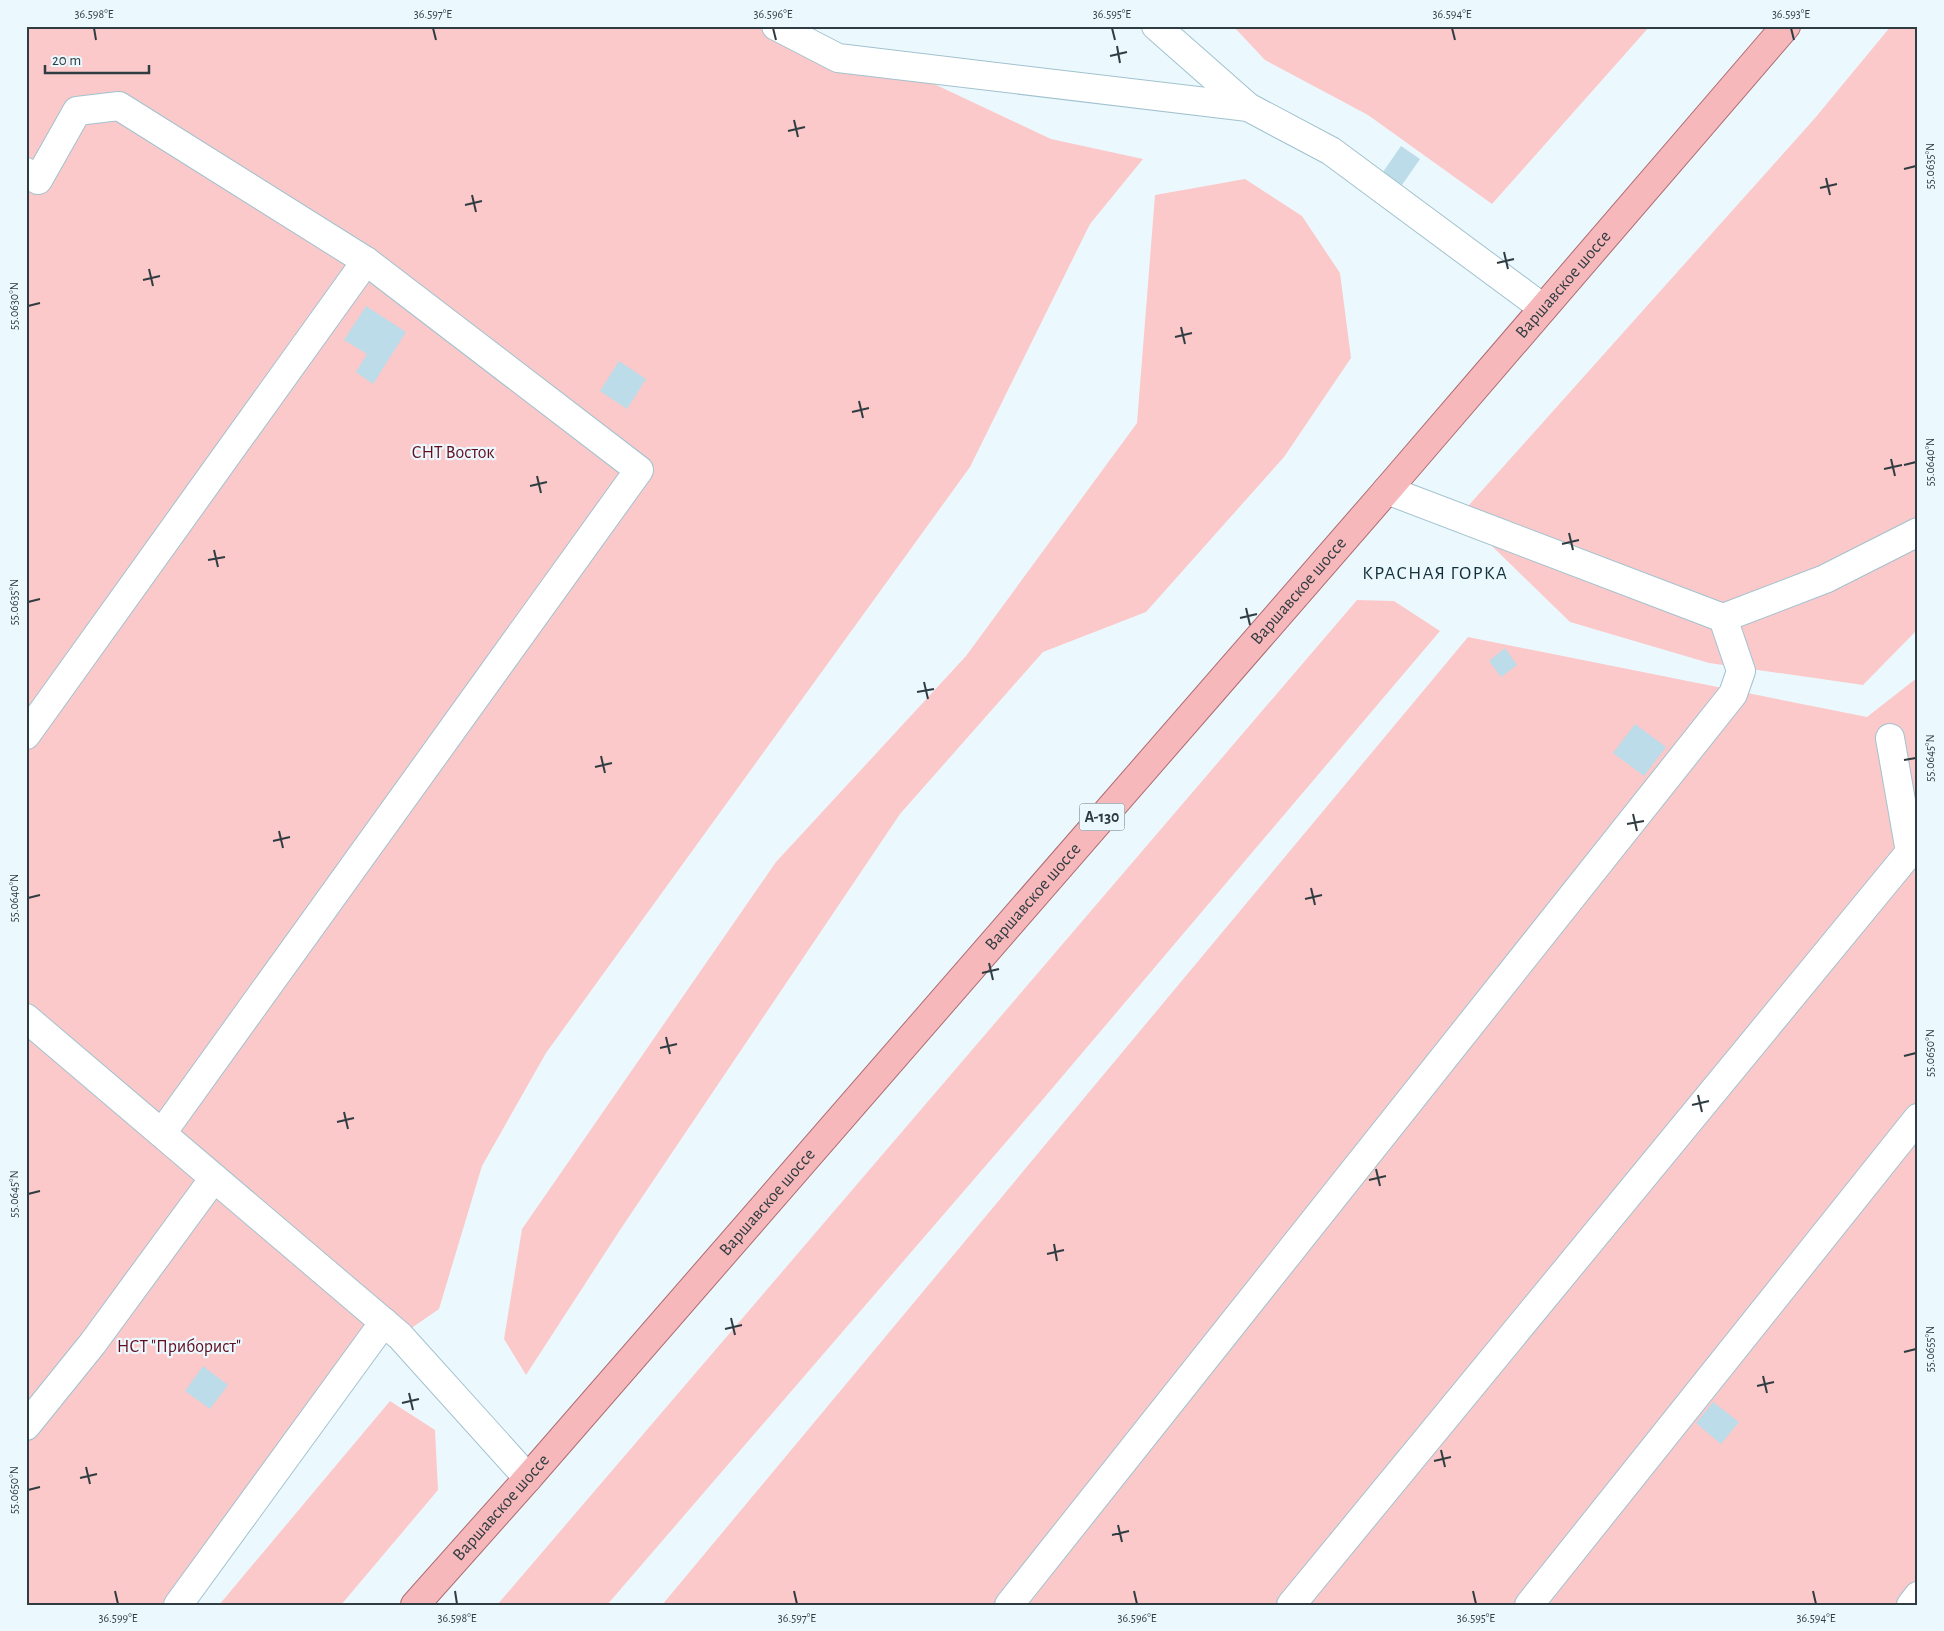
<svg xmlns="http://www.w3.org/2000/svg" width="1944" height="1631" viewBox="0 0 1944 1631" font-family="'Alegreya Sans',sans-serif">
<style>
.green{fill:#fcc9ca}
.building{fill:#bbdce8}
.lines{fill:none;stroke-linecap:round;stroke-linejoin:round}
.minor-casing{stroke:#a1c2ce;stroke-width:30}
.major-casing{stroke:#ac6d73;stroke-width:30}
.minor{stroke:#fff;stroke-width:28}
.major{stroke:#f6b8bb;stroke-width:28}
.ticks{fill:none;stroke:#2f3c41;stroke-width:2}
.labels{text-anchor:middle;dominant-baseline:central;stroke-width:4.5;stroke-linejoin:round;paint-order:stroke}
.shield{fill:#ebf9fe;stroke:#67757a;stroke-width:1}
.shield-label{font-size:16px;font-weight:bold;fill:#2f3c41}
.street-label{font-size:18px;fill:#2f3c41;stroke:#ebf9fe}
.park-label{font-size:18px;fill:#630e1e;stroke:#ebf9fe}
.neighbourhood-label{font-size:19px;letter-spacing:1px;fill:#13303a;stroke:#ebf9fe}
.neatline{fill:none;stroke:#2f3c41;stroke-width:2}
.ticks-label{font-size:12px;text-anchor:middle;fill:#2f3c41}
</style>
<rect width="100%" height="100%" fill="#ebf9fe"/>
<g class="green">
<path d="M 26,26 L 776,26 L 932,83 L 1051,139 L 1143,159 L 1090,224 L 970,467 L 546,1053 L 482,1166 L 439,1309 L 400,1336 L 384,1322 L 182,1605 L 26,1605 Z"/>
<path d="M 1233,26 L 1650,26 L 1492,204 L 1368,115 L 1265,60 Z"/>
<path d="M 1891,26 L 1918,26 L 1918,629 L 1863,685 L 1709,663 L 1570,622 L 1460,515 L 1815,118 Z"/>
<path d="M 1245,179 L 1302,216 L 1340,273 L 1351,358 L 1284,457 L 1146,612 L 1043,652 L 900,814 L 620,1230 L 526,1375 L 504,1339 L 522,1229 L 776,862 L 966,656 L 1137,423 L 1155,195 Z"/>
<path d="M 1357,600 L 1394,601 L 1440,631 L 1044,1098 L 607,1605 L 497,1605 Z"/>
<path d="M 1468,637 L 1867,717 L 1918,677 L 1918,1605 L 662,1605 Z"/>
<path d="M 390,1401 L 435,1430 L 438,1490 L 341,1605 L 219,1605 Z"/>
</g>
<g class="building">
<path d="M 1401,146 L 1420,159 L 1402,185 L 1383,172 Z"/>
<path d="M 366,306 L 406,332 L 373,384 L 356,372 L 367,354 L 344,340 Z"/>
<path d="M 619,361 L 646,379 L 627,409 L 600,391 Z"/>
<path d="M 1505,648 L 1517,665 L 1501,677 L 1489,661 Z"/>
<path d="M 1635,724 L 1666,747 L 1644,776 L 1613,753 Z"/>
<path d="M 203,1366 L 228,1385 L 210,1409 L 185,1391 Z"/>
<path d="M 1713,1402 L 1739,1422 L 1721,1444 L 1696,1423 Z"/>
</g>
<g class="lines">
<defs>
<g id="minor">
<path d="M 776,26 L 838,58 L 1248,107 L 1331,151 L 1543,308"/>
<path d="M 1156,26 L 1248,107"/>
<path d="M 26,172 L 38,180 L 77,111 L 119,106 L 366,261 L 639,470 L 162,1133"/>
<path d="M 1723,618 L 1825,579 L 1918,532"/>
<path d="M 26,735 L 366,261"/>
<path d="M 26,1018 L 400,1336 L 528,1478"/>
<path d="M 26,1426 L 93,1343 L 214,1178"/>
<path d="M 178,1605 L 384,1322"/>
<path d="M 1009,1605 L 1733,694 L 1741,671 L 1723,618 L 1387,490"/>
<path d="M 1291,1605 L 1910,852 L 1890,738"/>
<path d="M 1529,1605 L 1918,1118"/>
<path d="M 1911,1605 L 1918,1596"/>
</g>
<g id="major">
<path id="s1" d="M 415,1605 L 528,1478 L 1387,490 L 1786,26"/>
</g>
</defs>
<use href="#minor" class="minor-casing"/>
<use href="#major" class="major-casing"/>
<use href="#minor" class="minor"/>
<use href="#major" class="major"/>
</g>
<path class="ticks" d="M 94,28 L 96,40M 433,28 L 436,40M 773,28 L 776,40M 1112,28 L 1115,40M 1452,28 L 1455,40M 1791,28 L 1794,40M 1117,46 L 1120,63M 1110,56 L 1127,52M 794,120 L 798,137M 788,131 L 805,127M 1904,169 L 1916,166M 1826,178 L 1830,195M 1820,188 L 1837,184M 472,195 L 476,212M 465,205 L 482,201M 1504,252 L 1508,269M 1497,263 L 1514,259M 149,269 L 153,286M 143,280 L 160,276M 28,306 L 40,303M 1181,327 L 1185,344M 1175,337 L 1192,333M 859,401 L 863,418M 852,412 L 869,408M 1891,459 L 1895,476M 1904,465 L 1916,462M 1884,469 L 1902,465M 537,476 L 541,493M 530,486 L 547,482M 1569,533 L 1573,550M 1562,544 L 1579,540M 214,550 L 218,567M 208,560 L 225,557M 28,602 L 40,599M 1246,608 L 1250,625M 1240,618 L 1257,614M 924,682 L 928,699M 917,692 L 934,689M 601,756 L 605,773M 1904,760 L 1916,758M 595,767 L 612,763M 1633,814 L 1637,831M 1627,824 L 1644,821M 279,831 L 283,848M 273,841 L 290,837M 1311,888 L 1315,905M 28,898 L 40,895M 1305,899 L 1322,895M 989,963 L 993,980M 982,973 L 999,969M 666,1037 L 670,1054M 660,1048 L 677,1044M 1904,1056 L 1916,1053M 1698,1095 L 1702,1112M 1692,1105 L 1709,1101M 344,1112 L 348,1129M 337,1122 L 354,1118M 1376,1169 L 1380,1186M 1369,1180 L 1386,1176M 28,1194 L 40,1191M 1054,1244 L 1057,1261M 1047,1254 L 1064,1250M 731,1318 L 735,1335M 725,1329 L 742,1325M 1904,1352 L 1916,1349M 1763,1376 L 1767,1393M 1757,1386 L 1774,1382M 409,1393 L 413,1410M 402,1403 L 419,1399M 1441,1450 L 1445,1467M 1434,1461 L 1451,1457M 86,1467 L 90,1484M 80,1478 L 97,1474M 28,1490 L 40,1487M 1118,1525 L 1122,1542M 1112,1535 L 1129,1531M 115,1591 L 118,1604M 455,1591 L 457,1604M 794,1591 L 797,1604M 1134,1591 L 1137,1604M 1473,1591 L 1476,1604M 1813,1591 L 1816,1604"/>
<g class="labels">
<rect class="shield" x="1079.5" y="803.5" width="45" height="27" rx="4"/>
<g class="shield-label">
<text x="1102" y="817">А-130</text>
</g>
<g class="street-label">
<text stroke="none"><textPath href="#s1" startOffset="1750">Варшавское шоссе</textPath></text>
<text stroke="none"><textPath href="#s1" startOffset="1345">Варшавское шоссе</textPath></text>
<text stroke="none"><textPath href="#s1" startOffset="940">Варшавское шоссе</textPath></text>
<text stroke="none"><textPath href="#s1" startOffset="535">Варшавское шоссе</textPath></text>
<text stroke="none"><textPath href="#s1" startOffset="130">Варшавское шоссе</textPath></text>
</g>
<g class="park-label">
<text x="453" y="453">СНТ Восток</text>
<text x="179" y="1347">НСТ "Приборист"</text>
</g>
<g class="neighbourhood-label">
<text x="1435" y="573">КРАСНАЯ ГОРКА</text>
</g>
</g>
<rect width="1944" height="1631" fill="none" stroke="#ebf9fe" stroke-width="55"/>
<path d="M45 65v8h104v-8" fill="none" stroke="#2f3c41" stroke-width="2.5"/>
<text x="52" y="65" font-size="15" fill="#2f3c41" stroke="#ebf9fe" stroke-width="4" paint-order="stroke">20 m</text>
<rect x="28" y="28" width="1888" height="1576" class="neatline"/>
<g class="ticks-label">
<text x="94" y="18">36.598°E</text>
<text x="433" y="18">36.597°E</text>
<text x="773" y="18">36.596°E</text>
<text x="1112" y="18">36.595°E</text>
<text x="1452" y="18">36.594°E</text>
<text x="1791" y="18">36.593°E</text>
<text transform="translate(1930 166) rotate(-90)" y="4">55.0635°N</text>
<text transform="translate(14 306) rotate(-90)" y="4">55.0630°N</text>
<text transform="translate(1930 462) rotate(-90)" y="4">55.0640°N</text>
<text transform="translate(14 602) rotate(-90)" y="4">55.0635°N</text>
<text transform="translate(1930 758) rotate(-90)" y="4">55.0645°N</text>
<text transform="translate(14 898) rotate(-90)" y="4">55.0640°N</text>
<text transform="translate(1930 1053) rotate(-90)" y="4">55.0650°N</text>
<text transform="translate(14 1194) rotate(-90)" y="4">55.0645°N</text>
<text transform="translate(1930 1349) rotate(-90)" y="4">55.0655°N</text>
<text transform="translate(14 1490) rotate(-90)" y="4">55.0650°N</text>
<text x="118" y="1622">36.599°E</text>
<text x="457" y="1622">36.598°E</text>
<text x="797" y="1622">36.597°E</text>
<text x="1137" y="1622">36.596°E</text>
<text x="1476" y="1622">36.595°E</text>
<text x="1816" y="1622">36.594°E</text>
</g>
</svg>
